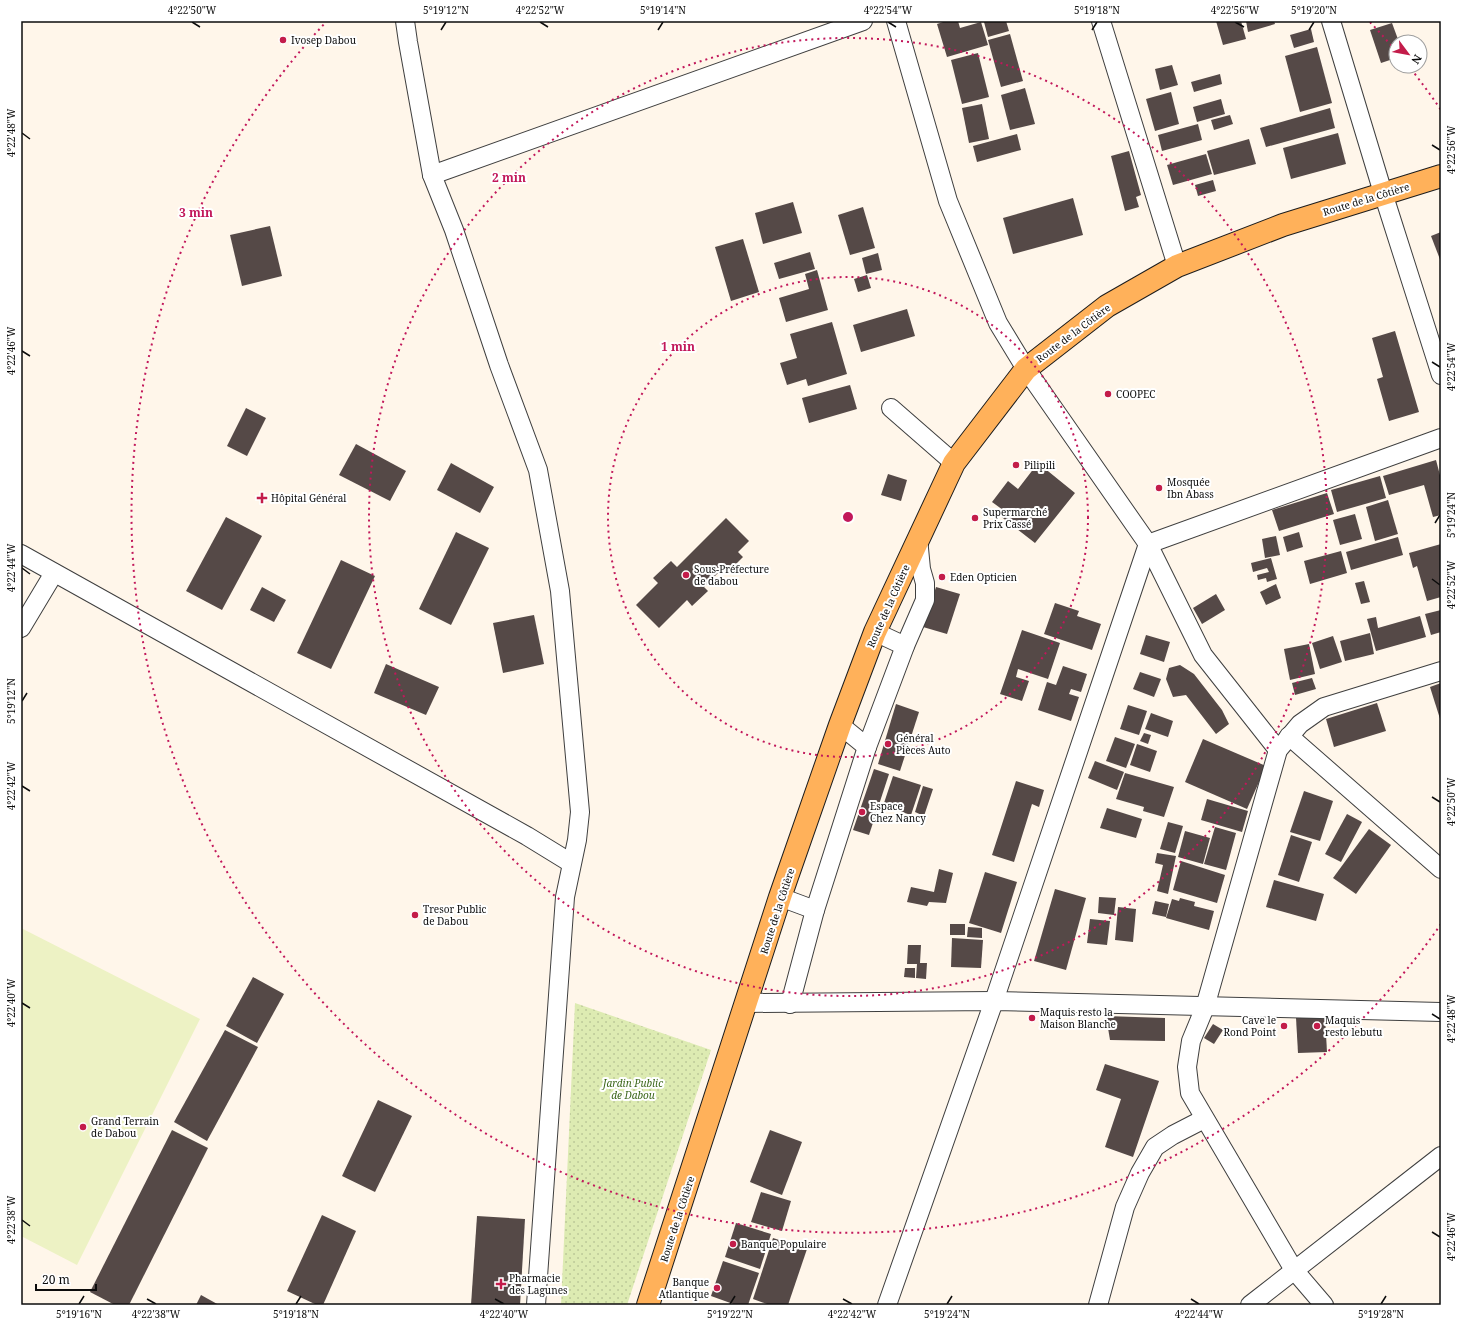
<svg xmlns="http://www.w3.org/2000/svg" width="1462" height="1326" viewBox="0 0 1462 1326" font-family="'Noto Serif',serif">
<style>
.garden{fill:url(#garden-dots)}
.pitch{fill:#edf2c4}
.building{fill:#554947}
.lines{fill:none;stroke-linecap:round;stroke-linejoin:round}
.minor-casing{stroke:#3f3f3f;stroke-width:20}
.primary-casing{stroke:#1d1d1d;stroke-width:24}
.minor{stroke:#fff;stroke-width:18}
.primary{stroke:#ffb15a;stroke-width:22}
.ticks{fill:none;stroke:#0c0c0c;stroke-width:1.5}
.ring{fill:none;stroke:#c2185b;stroke-width:2;stroke-dasharray:2 4}
.poi-dot{fill:#c31c4a;stroke:#fff;stroke-width:1.5}
.labels{text-anchor:middle;dominant-baseline:central;stroke-width:4;stroke-linejoin:round;paint-order:stroke}
.poi-label{font-size:10px;fill:#0c0c0c;stroke:#fff;text-anchor:start}
.street-label{font-size:10px;fill:#0c0c0c;stroke:#fff}
.park-label{font-size:10px;font-style:italic;fill:#3b6619;stroke:#fff}
.centre{fill:#c2185b;stroke:#fff;stroke-width:2}
.ring-label{font-size:12px;text-anchor:middle;font-weight:bold;fill:#c2185b;stroke:#fff;stroke-width:4;stroke-linejoin:round;paint-order:stroke}
.neatline{fill:none;stroke:#0c0c0c;stroke-width:1.5}
.ticks-label{font-size:10px;text-anchor:middle;fill:#0c0c0c}
</style>
<defs>
<pattern id="garden-dots" width="8" height="8" patternUnits="userSpaceOnUse"><rect width="8" height="8" fill="#ddebb2"/><path d="M2 2h.1M6 6h.1" fill="none" stroke="#bcc898" stroke-width="1.8" stroke-linecap="round"/></pattern>
</defs>
<rect width="100%" height="100%" fill="#fff6ea"/>
<path class="garden" d="M 575,1003 L 711,1050 L 627,1305 L 561,1305 Z"/>
<path class="pitch" d="M 21,928 L 200,1019 L 77,1265 L 21,1236 Z"/>
<g class="building">
<path d="M 946,21 L 958,21 L 960,28 L 981,22 L 988,45 L 947,57 L 937,24 Z"/>
<path d="M 988,21 L 1006,21 L 1009,31 L 988,37 L 984,22 Z"/>
<path d="M 1216,21 L 1241,21 L 1246,39 L 1223,45 Z"/>
<path d="M 1246,21 L 1274,21 L 1275,24 L 1248,32 Z"/>
<path d="M 1392,23 L 1399,42 L 1396,42 L 1396,58 L 1381,63 L 1370,30 Z"/>
<path d="M 1311,29 L 1314,42 L 1294,48 L 1290,35 Z"/>
<path d="M 1010,34 L 1023,81 L 1001,87 L 988,40 Z"/>
<path d="M 1317,47 L 1332,103 L 1300,112 L 1285,56 Z"/>
<path d="M 978,53 L 989,97 L 962,104 L 951,60 Z"/>
<path d="M 1172,65 L 1178,85 L 1160,90 L 1155,69 Z"/>
<path d="M 1220,74 L 1222,84 L 1194,92 L 1191,82 Z"/>
<path d="M 1025,88 L 1035,124 L 1010,130 L 1001,95 Z"/>
<path d="M 1171,92 L 1179,124 L 1155,131 L 1146,99 Z"/>
<path d="M 1221,99 L 1225,114 L 1197,122 L 1193,107 Z"/>
<path d="M 982,104 L 989,139 L 969,143 L 962,108 Z"/>
<path d="M 1330,108 L 1335,128 L 1266,147 L 1260,128 Z"/>
<path d="M 1230,115 L 1233,124 L 1214,130 L 1211,120 Z"/>
<path d="M 1198,124 L 1202,140 L 1162,151 L 1158,135 Z"/>
<path d="M 1338,133 L 1346,164 L 1291,179 L 1283,148 Z"/>
<path d="M 1017,134 L 1021,150 L 977,162 L 973,146 Z"/>
<path d="M 1249,139 L 1256,164 L 1214,175 L 1207,151 Z"/>
<path d="M 1129,151 L 1141,195 L 1136,197 L 1139,207 L 1125,211 L 1111,156 Z"/>
<path d="M 1206,154 L 1212,174 L 1173,185 L 1167,165 Z"/>
<path d="M 1213,180 L 1216,191 L 1198,196 L 1195,185 Z"/>
<path d="M 1073,198 L 1083,235 L 1013,254 L 1003,218 Z"/>
<path d="M 793,202 L 802,233 L 763,244 L 755,213 Z"/>
<path d="M 863,207 L 875,248 L 850,255 L 838,215 Z"/>
<path d="M 270,226 L 282,276 L 242,286 L 230,235 Z"/>
<path d="M 1441,232 L 1441,262 L 1431,236 Z"/>
<path d="M 743,239 L 759,292 L 731,301 L 715,247 Z"/>
<path d="M 810,252 L 815,269 L 779,279 L 774,263 Z"/>
<path d="M 878,253 L 882,270 L 866,274 L 862,258 Z"/>
<path d="M 817,270 L 828,310 L 786,322 L 779,298 L 809,289 L 805,274 Z"/>
<path d="M 867,275 L 871,288 L 858,292 L 854,279 Z"/>
<path d="M 907,309 L 915,336 L 861,352 L 853,325 Z"/>
<path d="M 832,322 L 847,374 L 808,386 L 806,379 L 787,385 L 780,363 L 797,358 L 790,334 Z"/>
<path d="M 1395,331 L 1419,412 L 1389,421 L 1377,379 L 1383,377 L 1372,338 Z"/>
<path d="M 850,385 L 857,409 L 809,423 L 802,398 Z"/>
<path d="M 246,408 L 266,418 L 247,456 L 227,446 Z"/>
<path d="M 356,444 L 406,471 L 390,501 L 339,475 Z"/>
<path d="M 1436,460 L 1441,479 L 1441,515 L 1433,517 L 1424,485 L 1389,495 L 1383,476 Z"/>
<path d="M 451,463 L 494,487 L 480,513 L 437,490 Z"/>
<path d="M 1038,463 L 1075,493 L 1035,543 L 999,515 L 1003,510 L 992,502 L 1008,481 L 1018,489 Z"/>
<path d="M 888,474 L 907,480 L 901,501 L 881,495 Z"/>
<path d="M 1380,476 L 1386,498 L 1337,512 L 1331,490 Z"/>
<path d="M 1327,493 L 1334,514 L 1279,531 L 1272,510 Z"/>
<path d="M 1388,500 L 1398,534 L 1375,541 L 1366,507 Z"/>
<path d="M 1355,514 L 1362,539 L 1340,545 L 1333,520 Z"/>
<path d="M 226,517 L 262,536 L 222,610 L 186,591 Z"/>
<path d="M 726,518 L 749,541 L 738,552 L 743,557 L 727,573 L 723,568 L 704,587 L 708,591 L 692,606 L 687,600 L 659,628 L 636,605 L 658,583 L 653,578 L 671,561 L 677,567 Z"/>
<path d="M 456,532 L 489,548 L 451,625 L 419,609 Z"/>
<path d="M 1299,532 L 1303,547 L 1287,552 L 1283,537 Z"/>
<path d="M 1276,536 L 1280,555 L 1265,558 L 1262,539 Z"/>
<path d="M 1398,537 L 1403,555 L 1351,570 L 1346,552 Z"/>
<path d="M 1441,544 L 1441,597 L 1427,601 L 1417,566 L 1413,568 L 1409,553 Z"/>
<path d="M 1341,551 L 1347,573 L 1310,584 L 1304,561 Z"/>
<path d="M 1271,558 L 1277,579 L 1267,582 L 1266,578 L 1258,580 L 1257,575 L 1269,572 L 1267,568 L 1253,572 L 1251,563 Z"/>
<path d="M 341,560 L 375,576 L 331,669 L 297,653 Z"/>
<path d="M 1364,581 L 1370,602 L 1361,604 L 1355,583 Z"/>
<path d="M 1276,584 L 1281,598 L 1266,605 L 1260,592 Z"/>
<path d="M 262,587 L 286,600 L 274,622 L 250,610 Z"/>
<path d="M 936,587 L 960,594 L 947,634 L 923,627 Z"/>
<path d="M 1216,594 L 1225,610 L 1202,624 L 1193,608 Z"/>
<path d="M 1055,603 L 1079,611 L 1077,616 L 1101,624 L 1092,650 L 1044,634 Z"/>
<path d="M 1441,610 L 1441,632 L 1431,635 L 1425,614 Z"/>
<path d="M 534,615 L 544,664 L 503,673 L 493,623 Z"/>
<path d="M 1420,616 L 1426,637 L 1376,651 L 1367,619 L 1376,617 L 1378,628 Z"/>
<path d="M 1022,630 L 1060,643 L 1048,679 L 1018,669 L 1016,677 L 1029,681 L 1022,701 L 1000,694 Z"/>
<path d="M 1370,633 L 1374,654 L 1345,661 L 1340,641 Z"/>
<path d="M 1146,635 L 1170,642 L 1164,662 L 1140,654 Z"/>
<path d="M 1333,636 L 1342,662 L 1320,669 L 1312,643 Z"/>
<path d="M 1309,644 L 1315,674 L 1290,680 L 1284,649 Z"/>
<path d="M 386,664 L 439,687 L 426,715 L 374,693 Z"/>
<path d="M 1180,665 L 1194,674 L 1222,710 L 1229,724 L 1216,734 L 1186,695 L 1173,697 L 1166,679 L 1169,668 Z"/>
<path d="M 1063,666 L 1087,674 L 1081,692 L 1071,689 L 1069,694 L 1079,697 L 1071,721 L 1038,710 L 1047,682 L 1056,685 Z"/>
<path d="M 1140,672 L 1161,679 L 1154,697 L 1133,689 Z"/>
<path d="M 1312,678 L 1316,689 L 1295,695 L 1292,683 Z"/>
<path d="M 1441,683 L 1441,722 L 1430,687 Z"/>
<path d="M 1377,703 L 1386,731 L 1334,747 L 1326,719 Z"/>
<path d="M 896,704 L 919,712 L 900,771 L 878,764 Z"/>
<path d="M 1128,705 L 1147,711 L 1139,735 L 1120,729 Z"/>
<path d="M 1151,713 L 1173,721 L 1168,737 L 1145,729 Z"/>
<path d="M 1144,733 L 1151,735 L 1148,744 L 1140,741 Z"/>
<path d="M 1115,737 L 1135,744 L 1126,768 L 1106,761 Z"/>
<path d="M 1203,739 L 1266,766 L 1247,809 L 1185,782 Z"/>
<path d="M 1137,744 L 1157,751 L 1150,772 L 1130,765 Z"/>
<path d="M 1095,761 L 1124,772 L 1117,790 L 1088,778 Z"/>
<path d="M 874,769 L 889,774 L 869,835 L 853,830 Z"/>
<path d="M 1125,773 L 1174,787 L 1164,817 L 1143,811 L 1144,807 L 1116,799 Z"/>
<path d="M 893,776 L 921,785 L 911,815 L 883,806 Z"/>
<path d="M 1016,781 L 1044,790 L 1039,807 L 1032,804 L 1014,862 L 992,855 Z"/>
<path d="M 923,786 L 933,789 L 924,816 L 915,812 Z"/>
<path d="M 1304,791 L 1333,801 L 1320,841 L 1290,832 Z"/>
<path d="M 1207,799 L 1248,811 L 1242,832 L 1201,820 Z"/>
<path d="M 1107,808 L 1142,819 L 1136,838 L 1100,828 Z"/>
<path d="M 1347,814 L 1362,822 L 1341,862 L 1325,854 Z"/>
<path d="M 1168,822 L 1183,826 L 1175,853 L 1160,849 Z"/>
<path d="M 1215,827 L 1236,833 L 1226,870 L 1204,864 Z"/>
<path d="M 1369,829 L 1391,845 L 1356,894 L 1333,878 Z"/>
<path d="M 1185,831 L 1210,838 L 1203,864 L 1178,857 Z"/>
<path d="M 1291,835 L 1312,842 L 1299,882 L 1278,875 Z"/>
<path d="M 1157,853 L 1176,856 L 1168,894 L 1157,891 L 1163,865 L 1155,863 Z"/>
<path d="M 1181,861 L 1225,875 L 1217,903 L 1173,890 Z"/>
<path d="M 939,869 L 953,873 L 946,903 L 929,902 L 927,906 L 907,902 L 911,887 L 934,892 Z"/>
<path d="M 985,872 L 1017,882 L 1001,933 L 969,923 Z"/>
<path d="M 1274,880 L 1324,894 L 1316,921 L 1266,907 Z"/>
<path d="M 1055,889 L 1086,898 L 1066,970 L 1034,961 Z"/>
<path d="M 1099,897 L 1116,898 L 1114,915 L 1098,913 Z"/>
<path d="M 1180,898 L 1195,902 L 1194,906 L 1214,911 L 1209,930 L 1166,918 L 1172,899 L 1179,901 Z"/>
<path d="M 1155,901 L 1169,904 L 1166,917 L 1152,914 Z"/>
<path d="M 1118,907 L 1136,909 L 1133,942 L 1115,940 Z"/>
<path d="M 1090,919 L 1110,921 L 1107,945 L 1087,943 Z"/>
<rect x="950" y="924" width="15" height="11"/>
<path d="M 968,927 L 982,928 L 982,938 L 967,937 Z"/>
<path d="M 952,938 L 983,940 L 981,968 L 951,967 Z"/>
<path d="M 908,945 L 921,945 L 920,963 L 927,963 L 926,979 L 916,978 L 917,964 L 907,964 Z"/>
<path d="M 905,968 L 915,968 L 915,978 L 904,977 Z"/>
<path d="M 253,977 L 284,994 L 257,1043 L 226,1026 Z"/>
<path d="M 1106,1016 L 1165,1018 L 1165,1041 L 1110,1040 Z"/>
<path d="M 1325,1017 L 1327,1052 L 1298,1053 L 1296,1018 Z"/>
<path d="M 1213,1024 L 1223,1030 L 1214,1044 L 1204,1038 Z"/>
<path d="M 225,1030 L 258,1047 L 207,1141 L 174,1122 Z"/>
<path d="M 1105,1064 L 1159,1081 L 1133,1157 L 1105,1147 L 1121,1099 L 1096,1090 Z"/>
<path d="M 378,1100 L 412,1116 L 375,1192 L 342,1176 Z"/>
<path d="M 172,1130 L 208,1148 L 129,1305 L 115,1305 L 90,1292 Z"/>
<path d="M 770,1130 L 802,1142 L 782,1195 L 750,1182 Z"/>
<path d="M 761,1192 L 791,1201 L 782,1231 L 751,1222 Z"/>
<path d="M 322,1215 L 356,1231 L 323,1305 L 317,1305 L 287,1291 Z"/>
<path d="M 477,1216 L 525,1219 L 520,1305 L 471,1305 Z"/>
<path d="M 736,1223 L 771,1234 L 760,1269 L 725,1257 Z"/>
<path d="M 773,1238 L 807,1249 L 788,1305 L 770,1305 L 753,1299 Z"/>
<path d="M 723,1261 L 759,1273 L 748,1305 L 736,1305 L 711,1296 Z"/>
<path d="M 201,1295 L 219,1305 L 196,1305 Z"/>
</g>
<g class="lines">
<defs>
<g id="minor">
<path d="M 405,21 L 408,42 L 432,175 L 454,230 L 499,365 L 538,470 L 560,591 L 580,812 L 577,840 L 565,897 L 536,1305"/>
<path d="M 896,21 L 948,201 L 998,323 L 1026,369 L 1148,544 L 1203,655 L 1278,750"/>
<path d="M 1101,21 L 1177,266"/>
<path d="M 1331,21 L 1383,193 L 1441,375"/>
<path d="M 432,175 L 863,21"/>
<path d="M 891,408 L 954,463"/>
<path d="M 1148,544 L 1441,438"/>
<path d="M 21,554 L 527,836 L 571,863"/>
<path d="M 21,628 L 54,573"/>
<path d="M 875,632 L 905,646"/>
<path d="M 840,725 L 867,747"/>
<path d="M 1289,736 L 1441,869"/>
<path d="M 780,897 L 815,910"/>
<path d="M 747,1003 L 994,1001 L 1441,1012"/>
<path d="M 790,1004 L 815,910 L 867,747 L 905,646 L 925,600 L 925,583 L 921,569 L 918,538"/>
<path d="M 887,1305 L 994,1001 L 1148,544"/>
<path d="M 1098,1305 L 1125,1207 L 1140,1173 L 1155,1147 L 1173,1135 L 1204,1119"/>
<path d="M 1250,1305 L 1441,1156"/>
<path d="M 1324,1305 L 1294,1270 L 1190,1093 L 1187,1067 L 1191,1041 L 1205,1007 L 1278,750 L 1300,724 L 1324,707 L 1441,671"/>
</g>
<path id="primary" d="M 648,1305 L 780,897 L 840,725 L 875,632 L 954,463 L 1026,369 L 1107,306 L 1177,266 L 1283,225 L 1441,176"/>
</defs>
<use href="#minor" class="minor-casing"/>
<use href="#primary" class="primary-casing"/>
<use href="#minor" class="minor"/>
<use href="#primary" class="primary"/>
</g>
<path class="ticks" d="M 192,22 L 200,27M 540,22 L 548,27M 888,22 L 896,27M 1235,22 L 1244,27M 441,30 L 446,22M 658,30 L 663,22M 1092,30 L 1097,22M 1309,30 L 1314,22M 22,133 L 30,139M 1432,145 L 1440,150M 22,351 L 30,356M 1432,362 L 1440,367M 1435,523 L 1440,515M 22,568 L 30,574M 1432,579 L 1440,585M 22,701 L 27,693M 22,786 L 30,791M 1432,797 L 1440,802M 22,1003 L 30,1008M 1432,1014 L 1440,1019M 22,1220 L 30,1226M 1432,1232 L 1440,1237M 147,1299 L 156,1304M 495,1299 L 504,1304M 843,1299 L 852,1304M 1191,1299 L 1199,1304M 79,1304 L 84,1296M 296,1304 L 301,1296M 730,1304 L 735,1296M 947,1304 L 952,1296M 1381,1304 L 1386,1296"/>
<g class="ring">
<circle cx="848" cy="517" r="240"/>
<circle cx="848" cy="517" r="479"/>
<path d="M1441 924A719 719 0 1 1 326 22M1370 22A719 719 0 0 1 1395 50M1411 69A719 719 0 0 1 1441 110"/>
</g>
<g class="poi-dot">
<circle cx="283" cy="40" r="4"/>
<circle cx="1108" cy="394" r="4"/>
<circle cx="1016" cy="465" r="4"/>
<circle cx="1159" cy="488" r="4"/>
<path d="M260 492h4v4h4v4h-4v4h-4v-4h-4v-4h4z"/>
<circle cx="975" cy="518" r="4"/>
<circle cx="686" cy="575" r="4"/>
<circle cx="942" cy="577" r="4"/>
<circle cx="888" cy="744" r="4"/>
<circle cx="862" cy="812" r="4"/>
<circle cx="415" cy="915" r="4"/>
<circle cx="1032" cy="1018" r="4"/>
<circle cx="1284" cy="1026" r="4"/>
<circle cx="1317" cy="1026" r="4"/>
<circle cx="83" cy="1127" r="4"/>
<circle cx="733" cy="1244" r="4"/>
<path d="M499 1278h4v4h4v4h-4v4h-4v-4h-4v-4h4z"/>
<circle cx="717" cy="1288" r="4"/>
</g>
<g class="labels">
<g class="poi-label">
<text x="291" y="40">Ivosep Dabou</text>
<text x="1116" y="394">COOPEC</text>
<text x="1024" y="465">Pilipili</text>
<text x="1167" y="482">Mosquée<tspan x="1167" dy="12">Ibn Abass</tspan></text>
<text x="271" y="498">Hôpital Général</text>
<text x="983" y="512">Supermarché<tspan x="983" dy="12">Prix Cassé</tspan></text>
<text x="694" y="569">Sous-Préfecture<tspan x="694" dy="12">de dabou</tspan></text>
<text x="950" y="577">Eden Opticien</text>
<text x="896" y="738">Général<tspan x="896" dy="12">Pièces Auto</tspan></text>
<text x="870" y="806">Espace<tspan x="870" dy="12">Chez Nancy</tspan></text>
<text x="423" y="909">Tresor Public<tspan x="423" dy="12">de Dabou</tspan></text>
<text x="1040" y="1012">Maquis resto la<tspan x="1040" dy="12">Maison Blanche</tspan></text>
<text x="1276" y="1020" text-anchor="end">Cave le<tspan x="1276" dy="12">Rond Point</tspan></text>
<text x="1325" y="1020">Maquis<tspan x="1325" dy="12">resto lebutu</tspan></text>
<text x="91" y="1121">Grand Terrain<tspan x="91" dy="12">de Dabou</tspan></text>
<text x="741" y="1244">Banque Populaire</text>
<text x="509" y="1278">Pharmacie<tspan x="509" dy="12">des Lagunes</tspan></text>
<text x="709" y="1282" text-anchor="end">Banque<tspan x="709" dy="12">Atlantique</tspan></text>
</g>
<g class="street-label">
<text transform="translate(1366 199) rotate(-17)">Route de la Côtière</text>
<text transform="translate(1073 333) rotate(-37)">Route de la Côtière</text>
<text transform="translate(888 606) rotate(-66)">Route de la Côtière</text>
<text transform="translate(777 911) rotate(-72)">Route de la Côtière</text>
<text transform="translate(677 1219) rotate(-72)">Route de la Côtière</text>
</g>
<g class="park-label">
<text x="633" y="1083">Jardin Public<tspan x="633" dy="12">de Dabou</tspan></text>
</g>
</g>
<circle cx="848" cy="517" r="6" class="centre"/>
<g class="ring-label">
<text x="509" y="182">2 min</text>
<text x="196" y="217">3 min</text>
<text x="678" y="351">1 min</text>
</g>
<rect width="1462" height="1326" fill="none" stroke="#ffffff" stroke-width="44"/>
<g transform="translate(1408 54) rotate(122)"><circle r="19" fill="#ffffff" stroke="#9e9e9e"/>
<path d="M0-3L7 15L0 10L-7 15Z" fill="#c31c4a"/>
<text y="-6" font-size="11" font-weight="bold" text-anchor="middle" fill="#0c0c0c">N</text>
</g>
<path d="M36 1284v6h60v-6" fill="none" stroke="#0c0c0c" stroke-width="2"/>
<text x="42" y="1284" font-size="12" fill="#0c0c0c" stroke="#ffffff" stroke-width="3" paint-order="stroke">20 m</text>
<rect x="22" y="22" width="1418" height="1282" class="neatline"/>
<g class="ticks-label">
<text x="192" y="14">4°22'50"W</text>
<text x="446" y="14">5°19'12"N</text>
<text x="540" y="14">4°22'52"W</text>
<text x="663" y="14">5°19'14"N</text>
<text x="888" y="14">4°22'54"W</text>
<text x="1097" y="14">5°19'18"N</text>
<text x="1235" y="14">4°22'56"W</text>
<text x="1314" y="14">5°19'20"N</text>
<text transform="translate(11 133) rotate(-90)" y="4">4°22'48"W</text>
<text transform="translate(1451 150) rotate(-90)" y="4">4°22'56"W</text>
<text transform="translate(11 351) rotate(-90)" y="4">4°22'46"W</text>
<text transform="translate(1451 367) rotate(-90)" y="4">4°22'54"W</text>
<text transform="translate(1451 515) rotate(-90)" y="4">5°19'24"N</text>
<text transform="translate(11 568) rotate(-90)" y="4">4°22'44"W</text>
<text transform="translate(1451 585) rotate(-90)" y="4">4°22'52"W</text>
<text transform="translate(11 701) rotate(-90)" y="4">5°19'12"N</text>
<text transform="translate(11 786) rotate(-90)" y="4">4°22'42"W</text>
<text transform="translate(1451 802) rotate(-90)" y="4">4°22'50"W</text>
<text transform="translate(11 1003) rotate(-90)" y="4">4°22'40"W</text>
<text transform="translate(1451 1019) rotate(-90)" y="4">4°22'48"W</text>
<text transform="translate(11 1220) rotate(-90)" y="4">4°22'38"W</text>
<text transform="translate(1451 1237) rotate(-90)" y="4">4°22'46"W</text>
<text x="79" y="1318">5°19'16"N</text>
<text x="156" y="1318">4°22'38"W</text>
<text x="296" y="1318">5°19'18"N</text>
<text x="504" y="1318">4°22'40"W</text>
<text x="730" y="1318">5°19'22"N</text>
<text x="852" y="1318">4°22'42"W</text>
<text x="947" y="1318">5°19'24"N</text>
<text x="1199" y="1318">4°22'44"W</text>
<text x="1381" y="1318">5°19'28"N</text>
</g>
</svg>
